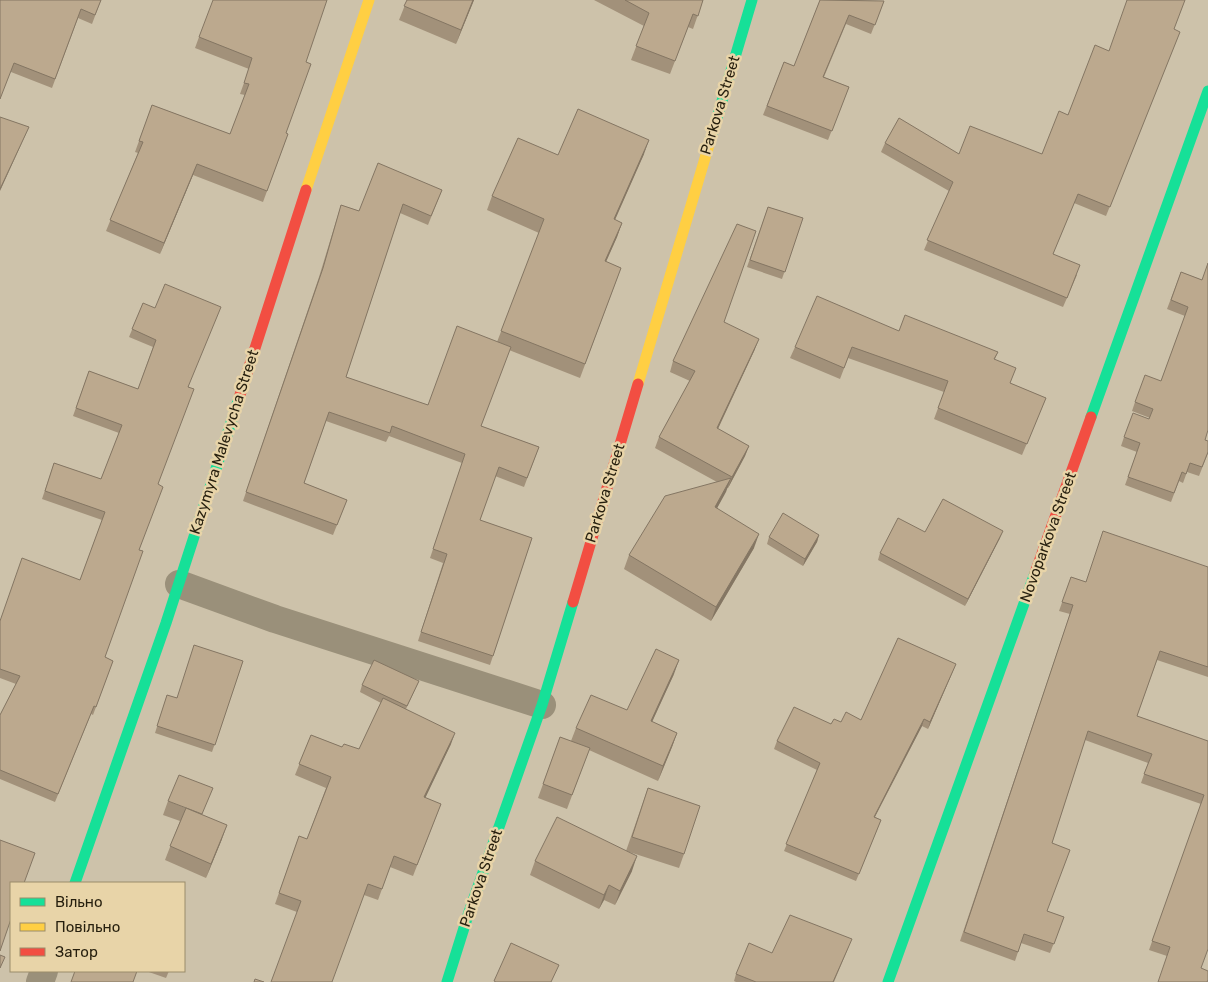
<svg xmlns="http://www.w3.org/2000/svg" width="1208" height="982" viewBox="0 0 1208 982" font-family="Rubik,sans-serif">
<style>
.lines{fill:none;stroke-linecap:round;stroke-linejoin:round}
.street{stroke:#9a907a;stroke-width:28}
.fast{stroke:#16e098;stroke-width:11}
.slow{stroke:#ffcf43;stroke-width:11}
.jam{stroke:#f24e42;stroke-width:11}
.wall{fill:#a2917a}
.shaded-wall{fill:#847663}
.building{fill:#bca98e;stroke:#847663}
.labels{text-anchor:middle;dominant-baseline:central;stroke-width:5;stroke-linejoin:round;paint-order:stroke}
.street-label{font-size:15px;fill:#261f0e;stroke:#e8d4a8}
</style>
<rect width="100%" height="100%" fill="#cdc2aa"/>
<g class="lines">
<g class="street">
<path d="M 179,584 L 275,619 L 542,705"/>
<path d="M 40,982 L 44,971"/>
</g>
<g class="fast">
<path d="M 711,138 L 752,0"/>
<path d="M 1091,417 L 1208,91"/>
<path d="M 75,883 L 166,623 L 239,398"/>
<path d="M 447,982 L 469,912 L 542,705 L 573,602"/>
<path d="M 888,982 L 1035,573"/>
</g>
<g class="slow">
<path d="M 306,190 L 369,0"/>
<path d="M 638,384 L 711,138"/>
</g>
<g class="jam">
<path d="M 239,398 L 306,190"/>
<path d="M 1035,573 L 1091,417"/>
<path d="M 573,602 L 638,384"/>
</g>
</g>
<g class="wall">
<path d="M 0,0 L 101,0 L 92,24 L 78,18 L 52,88 L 11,72 Z"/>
<path d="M 407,0 L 474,0 L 456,44 L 399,20 Z"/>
<path d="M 594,0 L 703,0 L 693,29 L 688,27 L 670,74 L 631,60 L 644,26 Z"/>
<path d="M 820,0 L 884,1 L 871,34 L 846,24 L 824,77 L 849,87 L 828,140 L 763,115 L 784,62 L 794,66 Z"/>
<path d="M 1174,29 L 1176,41 L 1106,216 L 1074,203 L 1053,254 L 1077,275 L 1063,307 L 924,250 L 949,191 L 881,152 L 885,143 L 959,154 L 1042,154 L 1109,51 Z"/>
<path d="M 199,37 L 306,62 L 286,133 L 288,134 L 263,202 L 193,175 L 160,254 L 106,231 L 138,153 L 135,152 L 152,105 L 230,134 L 245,95 L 240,94 L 249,69 L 195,48 Z"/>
<path d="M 644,154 L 615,220 L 622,223 L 617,237 L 606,262 L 621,268 L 580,378 L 509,350 L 481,426 L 539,447 L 524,487 L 495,476 L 480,520 L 532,538 L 490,665 L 418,641 L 443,563 L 430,558 L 462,463 L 389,436 L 386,442 L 326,421 L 304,483 L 347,500 L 333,535 L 243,501 L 319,277 L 341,205 L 359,211 L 442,190 L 428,225 L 400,213 L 346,377 L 428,405 L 497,342 L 539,233 L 487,210 L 492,196 L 558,155 Z"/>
<path d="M 768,207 L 803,218 L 782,279 L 747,267 Z"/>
<path d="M 1181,272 L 1202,280 L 1205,440 L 1208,453 L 1199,476 L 1187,472 L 1183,483 L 1179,481 L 1171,502 L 1125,485 L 1137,452 L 1121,446 L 1124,437 L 1149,419 L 1150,418 L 1132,411 L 1135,402 L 1161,381 L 1185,316 L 1167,309 Z"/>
<path d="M 143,303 L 189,387 L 158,484 L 139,550 L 105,657 L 113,661 L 93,715 L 91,714 L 55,802 L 0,779 L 0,715 L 16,684 L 0,678 L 0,620 L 80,580 L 102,520 L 42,499 L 54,463 L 101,479 L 119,433 L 73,416 L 89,371 L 138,389 L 153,347 L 129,337 Z"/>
<path d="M 724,322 L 755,349 L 718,429 L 749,446 L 745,456 L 728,488 L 727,488 L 717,508 L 754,548 L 711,621 L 624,569 L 629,555 L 717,482 L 655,448 L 659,437 L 690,381 L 670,372 L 673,361 Z"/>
<path d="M 899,331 L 998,352 L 995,359 L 1010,383 L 1046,398 L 1022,455 L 934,419 L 944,392 L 848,358 L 840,379 L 790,358 L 795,347 Z"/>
<path d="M 925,532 L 1000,538 L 965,606 L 878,560 L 880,553 Z"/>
<path d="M 819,535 L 817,542 L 803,566 L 767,544 L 769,537 Z"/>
<path d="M 1208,567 L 1208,677 L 1157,660 L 1137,716 L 1208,741 L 1208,949 L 1167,956 L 1149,950 L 1201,804 L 1141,783 L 1148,763 L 1085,740 L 1052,843 L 1047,911 L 1064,917 L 1050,953 L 1021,943 L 1015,961 L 960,941 L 1070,614 L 1059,611 L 1071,577 L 1086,582 Z"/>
<path d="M 243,661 L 212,752 L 155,733 L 167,695 L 176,698 Z"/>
<path d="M 953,671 L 928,729 L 922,726 L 875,817 L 881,820 L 856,881 L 784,851 L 817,770 L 774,749 L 777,741 L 831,724 L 841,722 L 861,720 Z"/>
<path d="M 674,674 L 652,722 L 677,733 L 672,747 L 658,781 L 589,750 L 567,809 L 538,798 L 560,737 L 571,741 L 576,728 L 627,710 Z"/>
<path d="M 419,681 L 406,709 L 451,744 L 425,798 L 441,804 L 413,876 L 390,867 L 378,900 L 364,895 L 297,912 L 275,904 L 299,836 L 307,839 L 326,788 L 295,775 L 311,735 L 342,747 L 359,749 L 381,703 L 360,692 L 362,685 Z"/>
<path d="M 648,788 L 684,854 L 679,868 L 626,851 Z"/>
<path d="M 168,801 L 203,815 L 222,839 L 206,878 L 165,860 L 180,821 L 163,815 Z"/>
<path d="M 535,861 L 632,871 L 615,905 L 604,900 L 599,909 L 530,875 Z"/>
<path d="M 849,946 L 834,982 L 736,982 L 734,981 L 736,974 Z"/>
<path d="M 146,971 L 169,971 L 166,978 Z"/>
</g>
<g class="shaded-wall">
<path d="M 473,0 L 474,0 L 456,44 L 461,30 Z"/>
<path d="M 29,127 L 25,136 L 0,191 L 0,189 Z"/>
<path d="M 649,140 L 644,154 L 609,233 L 614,219 Z"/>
<path d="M 197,164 L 193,175 L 160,254 L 164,243 Z"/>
<path d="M 622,223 L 617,237 L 600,275 L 605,261 Z"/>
<path d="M 759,339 L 755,349 L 713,439 L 717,428 Z"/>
<path d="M 749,446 L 745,456 L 728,488 L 732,477 Z"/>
<path d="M 731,478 L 726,492 L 710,521 L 715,507 Z"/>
<path d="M 1003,531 L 1000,538 L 965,606 L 968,599 Z"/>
<path d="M 759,534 L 754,548 L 711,621 L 716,607 Z"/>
<path d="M 819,535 L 817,542 L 803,566 L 805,559 Z"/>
<path d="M 679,660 L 674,674 L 646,735 L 651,721 Z"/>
<path d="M 956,664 L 953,671 L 928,729 L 930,722 Z"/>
<path d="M 924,719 L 922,726 L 871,824 L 874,817 Z"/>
<path d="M 455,733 L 451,744 L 420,809 L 424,797 Z"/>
<path d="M 677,733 L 672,747 L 658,781 L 663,766 Z"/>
<path d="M 227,825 L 222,839 L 206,878 L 211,864 Z"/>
<path d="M 637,856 L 632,871 L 615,905 L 620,891 Z"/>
<path d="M 609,885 L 604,900 L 599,909 L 604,895 Z"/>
</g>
<g class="building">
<path d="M 0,0 L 101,0 L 95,15 L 81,9 L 55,79 L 14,63 L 0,99 Z"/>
<path d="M 213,0 L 327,0 L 306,62 L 311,64 L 286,133 L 288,134 L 267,191 L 197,164 L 164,243 L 110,220 L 143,142 L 139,141 L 152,105 L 230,134 L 249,84 L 244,83 L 252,58 L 199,37 Z"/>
<path d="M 407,0 L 473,0 L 461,30 L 404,6 Z"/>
<path d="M 625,0 L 703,0 L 698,16 L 693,14 L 675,61 L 636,46 L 649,13 Z"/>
<path d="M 820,0 L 884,1 L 875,25 L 849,15 L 823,77 L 849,87 L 832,131 L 767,106 L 784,62 L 794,66 Z"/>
<path d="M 1127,0 L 1185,0 L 1174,29 L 1180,32 L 1110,207 L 1078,194 L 1053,254 L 1080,265 L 1067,298 L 927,240 L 953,182 L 885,143 L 899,118 L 959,154 L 970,126 L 1042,154 L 1059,111 L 1068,115 L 1095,45 L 1109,51 Z"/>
<path d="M 578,109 L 649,140 L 614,219 L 622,223 L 605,261 L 621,268 L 585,364 L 501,331 L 544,219 L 492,196 L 518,138 L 558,155 Z"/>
<path d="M 0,117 L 29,127 L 0,189 Z"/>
<path d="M 378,163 L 442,190 L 431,216 L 403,204 L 346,377 L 428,405 L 457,326 L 511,347 L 481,426 L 539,447 L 527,478 L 499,467 L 480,520 L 532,538 L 493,656 L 421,632 L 447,554 L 433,549 L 465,454 L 392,426 L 390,433 L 329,412 L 304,483 L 347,500 L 337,525 L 246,492 L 323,268 L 341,205 L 359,211 Z"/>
<path d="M 768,207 L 803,218 L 785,272 L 750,260 Z"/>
<path d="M 737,224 L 756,231 L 724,322 L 759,339 L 717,428 L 749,446 L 732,477 L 659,437 L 695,371 L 673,361 Z"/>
<path d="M 1208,263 L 1208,430 L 1205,440 L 1208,441 L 1208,452 L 1202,467 L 1190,463 L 1186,474 L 1182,472 L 1174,493 L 1128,477 L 1140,443 L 1124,437 L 1133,413 L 1149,419 L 1153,409 L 1135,402 L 1145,375 L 1161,381 L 1188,307 L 1171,300 L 1181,272 L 1202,280 Z"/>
<path d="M 165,284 L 221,307 L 188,387 L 194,389 L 158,484 L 163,487 L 139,550 L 143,551 L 105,657 L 113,661 L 96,707 L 94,706 L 58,794 L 0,770 L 0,715 L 20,676 L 0,669 L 0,621 L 22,558 L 80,580 L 105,512 L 45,491 L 54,463 L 101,479 L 122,425 L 76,408 L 89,371 L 138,389 L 156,340 L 132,329 L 143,303 L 155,308 Z"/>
<path d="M 817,296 L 899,331 L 905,315 L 998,352 L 994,359 L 1016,368 L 1010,383 L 1046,398 L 1027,444 L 938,408 L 948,381 L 852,347 L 844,368 L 795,347 Z"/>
<path d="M 731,478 L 715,507 L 759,534 L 716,607 L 629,555 L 665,496 Z"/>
<path d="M 943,499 L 1003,531 L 968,599 L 880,553 L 898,518 L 925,532 Z"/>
<path d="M 783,513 L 819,535 L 805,559 L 769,537 Z"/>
<path d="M 1103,531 L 1208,567 L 1208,667 L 1160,651 L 1137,716 L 1208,741 L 1208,949 L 1201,968 L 1208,971 L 1208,980 L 1207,982 L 1158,982 L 1170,947 L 1152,941 L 1204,795 L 1144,774 L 1152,754 L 1088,731 L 1052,843 L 1070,850 L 1047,911 L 1064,917 L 1054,944 L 1024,934 L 1018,952 L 964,932 L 1073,605 L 1062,602 L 1071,577 L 1086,582 Z"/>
<path d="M 898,638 L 956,664 L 930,722 L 924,719 L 874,817 L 881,820 L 859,874 L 786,844 L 820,763 L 777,741 L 794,707 L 831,724 L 834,719 L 841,722 L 846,712 L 861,720 Z"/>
<path d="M 194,645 L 243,661 L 215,745 L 157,726 L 167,695 L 177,698 Z"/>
<path d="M 656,649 L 679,660 L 651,721 L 677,733 L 663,766 L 576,728 L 591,695 L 627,710 Z"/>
<path d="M 374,660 L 419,681 L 407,706 L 362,685 Z"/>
<path d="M 383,698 L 455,733 L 424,797 L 441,804 L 417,865 L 394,856 L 382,889 L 368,884 L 332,982 L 271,982 L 301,901 L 279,893 L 299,836 L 307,839 L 331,777 L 299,764 L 311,735 L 342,747 L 344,744 L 359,749 Z"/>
<path d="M 560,737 L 590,748 L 572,795 L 543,784 Z"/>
<path d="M 179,775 L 213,788 L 202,814 L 168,801 Z"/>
<path d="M 648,788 L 700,806 L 684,854 L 632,837 Z"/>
<path d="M 186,808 L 227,825 L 211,864 L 170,846 Z"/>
<path d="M 557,817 L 637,856 L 620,891 L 609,885 L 604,895 L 535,861 Z"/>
<path d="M 0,840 L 35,853 L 24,883 L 11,883 L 11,919 L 0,951 Z"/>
<path d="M 790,915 L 852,939 L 833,982 L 756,982 L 736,974 L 749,943 L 772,953 Z"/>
<path d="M 511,943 L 559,965 L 551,982 L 496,982 L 494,981 Z"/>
<path d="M 0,955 L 5,957 L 0,968 Z"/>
<path d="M 75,971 L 137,971 L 133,982 L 71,982 Z"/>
<path d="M 255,979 L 264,982 L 254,982 Z"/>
</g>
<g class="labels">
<g class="street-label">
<text transform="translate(720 105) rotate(-73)">Parkova Street</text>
<text transform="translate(224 442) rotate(-72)">Kazymyra Malevycha Street</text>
<text transform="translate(605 493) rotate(-73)">Parkova Street</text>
<text transform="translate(1048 537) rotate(-70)">Novoparkova Street</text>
<text transform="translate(481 878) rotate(-71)">Parkova Street</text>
</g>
</g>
<rect x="10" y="882" width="175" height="90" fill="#e8d4a8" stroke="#9a8c6a"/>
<rect x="20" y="898" width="25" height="8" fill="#16e098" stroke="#9a8c6a"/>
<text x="55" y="907" font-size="15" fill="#261f0e">Вільно</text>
<rect x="20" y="923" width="25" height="8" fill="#ffcf43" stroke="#9a8c6a"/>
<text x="55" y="932" font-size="15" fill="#261f0e">Повільно</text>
<rect x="20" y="948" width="25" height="8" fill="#f24e42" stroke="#9a8c6a"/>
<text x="55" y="957" font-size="15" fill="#261f0e">Затор</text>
</svg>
